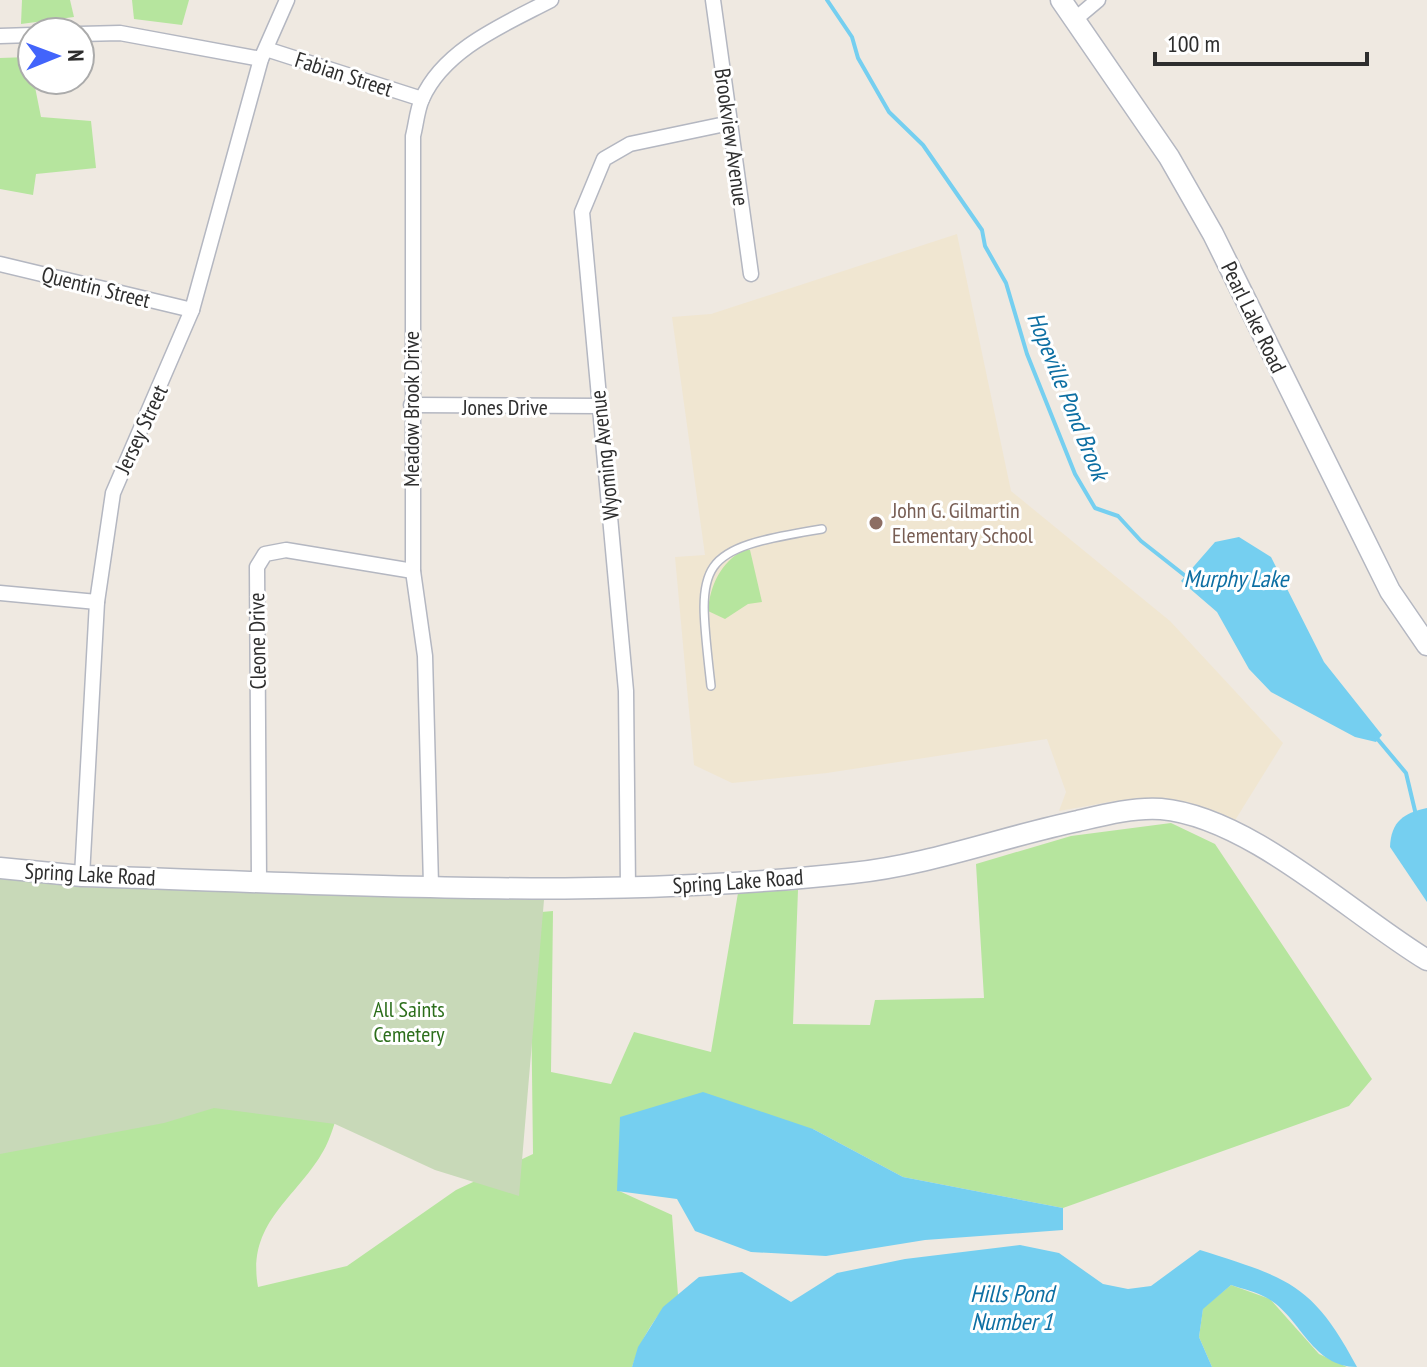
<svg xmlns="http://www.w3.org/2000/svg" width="1427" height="1367" viewBox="0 0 1427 1367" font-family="'PT Sans Narrow',sans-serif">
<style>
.education{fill:#f0e6d1}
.green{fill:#b6e59e}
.cemetery{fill:#c8d9b8}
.water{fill:#75cff0}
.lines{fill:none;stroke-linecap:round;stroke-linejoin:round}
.stream{stroke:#75cff0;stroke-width:4}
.service-casing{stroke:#b4b7c1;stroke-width:10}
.minor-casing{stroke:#b4b7c1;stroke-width:17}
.secondary-casing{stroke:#b4b7c1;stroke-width:23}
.service{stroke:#fff;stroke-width:7}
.minor{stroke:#fff;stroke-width:14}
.secondary{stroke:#fff;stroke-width:20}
.education-dot{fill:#8d6e63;stroke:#fff;stroke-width:3}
.labels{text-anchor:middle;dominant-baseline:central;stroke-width:6;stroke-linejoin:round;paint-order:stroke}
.street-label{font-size:22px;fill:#2e2e2e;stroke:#fff}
.education-label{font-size:22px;fill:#785e54;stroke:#fff;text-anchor:start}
.park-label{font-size:22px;fill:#2c6e1b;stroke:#fff}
.water-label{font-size:24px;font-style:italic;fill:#0d6fa3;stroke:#fff}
</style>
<rect width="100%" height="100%" fill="#efe9e1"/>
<path class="education" d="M 957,234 L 1011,491 L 1170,621 L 1283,743 L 1234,822 L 1151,800 L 1115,801 L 1059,811 L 1066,792 L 1047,739 L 827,773 L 732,783 L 694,765 L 675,557 L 705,555 L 672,317 L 711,314 Z"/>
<g class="green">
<path d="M 22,0 L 70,0 L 74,17 L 21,24 Z"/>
<path d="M 132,0 L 189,0 L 182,25 L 134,19 Z"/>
<path d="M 29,57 L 41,117 L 91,121 L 96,168 L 36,174 L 33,195 L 0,189 L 0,58 Z"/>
<path d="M 744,550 L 750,550 L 762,602 L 748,604 L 725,619 L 708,611 C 710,585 721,562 744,550 Z"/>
<path d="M 1171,823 L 1215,844 L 1372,1079 L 1349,1106 L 1063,1208 L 903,1177 L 813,1129 L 617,1190 L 672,1215 L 678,1295 C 655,1314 641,1339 632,1367 L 0,1367 L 0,1126 L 114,1108 L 340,1105 C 336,1118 332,1134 326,1146 C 300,1197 246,1220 258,1287 L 347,1266 L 456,1190 L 533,1154 L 530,913 L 553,911 L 551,1072 L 611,1084 L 634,1032 L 711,1052 L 738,893 L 798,890 L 793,1024 L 870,1025 L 875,1000 L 984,998 L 976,864 L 1071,836 Z"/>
<path d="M 1231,1285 L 1270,1299 L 1319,1354 L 1347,1367 L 1212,1367 L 1199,1337 L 1203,1308 Z"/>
</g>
<path class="cemetery" d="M 0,878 L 79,887 L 544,900 L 519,1196 L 435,1170 L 335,1124 L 214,1108 L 164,1123 L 0,1154 Z"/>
<g class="water">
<path d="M 1239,537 L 1271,557 L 1324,662 L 1382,735 L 1376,742 L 1355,737 L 1271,692 L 1249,669 L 1217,612 L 1181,581 L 1215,542 Z"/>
<path d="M 1427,808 L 1427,902 L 1390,847 C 1391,821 1404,813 1427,808 Z"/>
<path d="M 703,1092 L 813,1129 L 903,1177 L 1063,1208 L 1063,1230 L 925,1240 L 826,1256 L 751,1252 L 695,1231 L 677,1199 L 617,1191 L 620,1117 Z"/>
<path d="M 1020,1245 L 1059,1253 L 1103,1284 L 1128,1289 L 1151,1286 L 1200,1250 C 1287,1278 1312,1282 1357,1367 C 1311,1367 1301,1317 1267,1298 C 1257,1292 1243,1289 1231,1285 L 1203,1309 L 1199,1337 L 1212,1367 L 632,1367 L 638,1347 L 663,1307 L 699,1277 L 742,1272 L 791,1302 L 837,1273 L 905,1259 Z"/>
</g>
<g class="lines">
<g class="stream">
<path d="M 827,0 L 852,37 L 858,58 L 889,112 L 923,145 L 982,230 L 985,246 L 1006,283 L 1027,354 L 1075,474 L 1095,508 L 1118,516 L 1141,541 L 1188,578"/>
<path d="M 1375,736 L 1406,773 L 1416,815"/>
</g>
<defs>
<path id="service" d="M 711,686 C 697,561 692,550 822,529"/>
<g id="minor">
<path d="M 713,0 L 751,274"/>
<path d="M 1073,21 L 1098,0"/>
<path d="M 80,34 L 120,33 L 261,59"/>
<path d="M 0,36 L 32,35"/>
<path d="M 266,49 L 422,99"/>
<path d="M 0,264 L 192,310"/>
<path d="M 411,405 L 599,406"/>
<path d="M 0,593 L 97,602"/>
<path d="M 82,876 L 97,602 L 113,493 L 192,310 L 261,59 L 287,0"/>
<path d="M 259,881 L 257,567 L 265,554 L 286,550 L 413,571"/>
<path d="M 431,885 L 425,656 L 413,571 L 413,136 C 416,125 417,110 422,99 C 444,49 505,24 551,0"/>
<path d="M 628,888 L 626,691 L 582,212 L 604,159 L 630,144 L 730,123"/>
</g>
<g id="secondary">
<path d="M 1061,0 L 1169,157 L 1213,234 L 1390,591 L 1427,645"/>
<path d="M 0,868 L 82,876 C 338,884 598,901 852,873 C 929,865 1002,837 1078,821 C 1103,815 1134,807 1161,809 C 1250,817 1351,914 1427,960"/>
</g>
</defs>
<use href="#service" class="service-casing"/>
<use href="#minor" class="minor-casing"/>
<use href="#secondary" class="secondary-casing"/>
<use href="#service" class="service"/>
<use href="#minor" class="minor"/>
<use href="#secondary" class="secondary"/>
</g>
<circle class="education-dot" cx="876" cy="523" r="8"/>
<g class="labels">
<g class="street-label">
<text transform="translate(344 74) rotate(18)">Fabian Street</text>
<text transform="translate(732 137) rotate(82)">Brookview Avenue</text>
<text transform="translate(96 287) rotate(14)">Quentin Street</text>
<text transform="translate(1254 317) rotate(64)">Pearl Lake Road</text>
<text x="505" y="407">Jones Drive</text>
<text transform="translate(411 409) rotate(-90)">Meadow Brook Drive</text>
<text transform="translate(141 429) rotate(-65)">Jersey Street</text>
<text transform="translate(604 455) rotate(-96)">Wyoming Avenue</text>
<text transform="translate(257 641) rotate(-91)">Cleone Drive</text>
<text transform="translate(90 874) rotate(3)">Spring Lake Road</text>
<text transform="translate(738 881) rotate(-4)">Spring Lake Road</text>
</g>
<g class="education-label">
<text x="892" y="510">John G. Gilmartin<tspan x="892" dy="25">Elementary School</tspan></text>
</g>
<g class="park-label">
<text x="409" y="1009">All Saints<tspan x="409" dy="25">Cemetery</tspan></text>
</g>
<g class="water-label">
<text transform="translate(1068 396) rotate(68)">Hopeville Pond Brook</text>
<text x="1236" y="578">Murphy Lake</text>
<text x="1012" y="1293">Hills Pond<tspan x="1012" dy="28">Number 1</tspan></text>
</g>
</g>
<g transform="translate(56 56) rotate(89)"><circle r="38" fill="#ffffff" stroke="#ababab" stroke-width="2"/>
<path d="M0-6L14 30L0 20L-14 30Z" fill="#4264fb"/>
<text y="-12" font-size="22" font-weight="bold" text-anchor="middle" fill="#2e2e2e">N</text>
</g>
<path d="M1155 52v12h212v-12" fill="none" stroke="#2e2e2e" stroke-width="4"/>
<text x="1167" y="52" font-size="24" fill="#2e2e2e" stroke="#ffffff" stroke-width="6" paint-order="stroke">100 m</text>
</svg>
